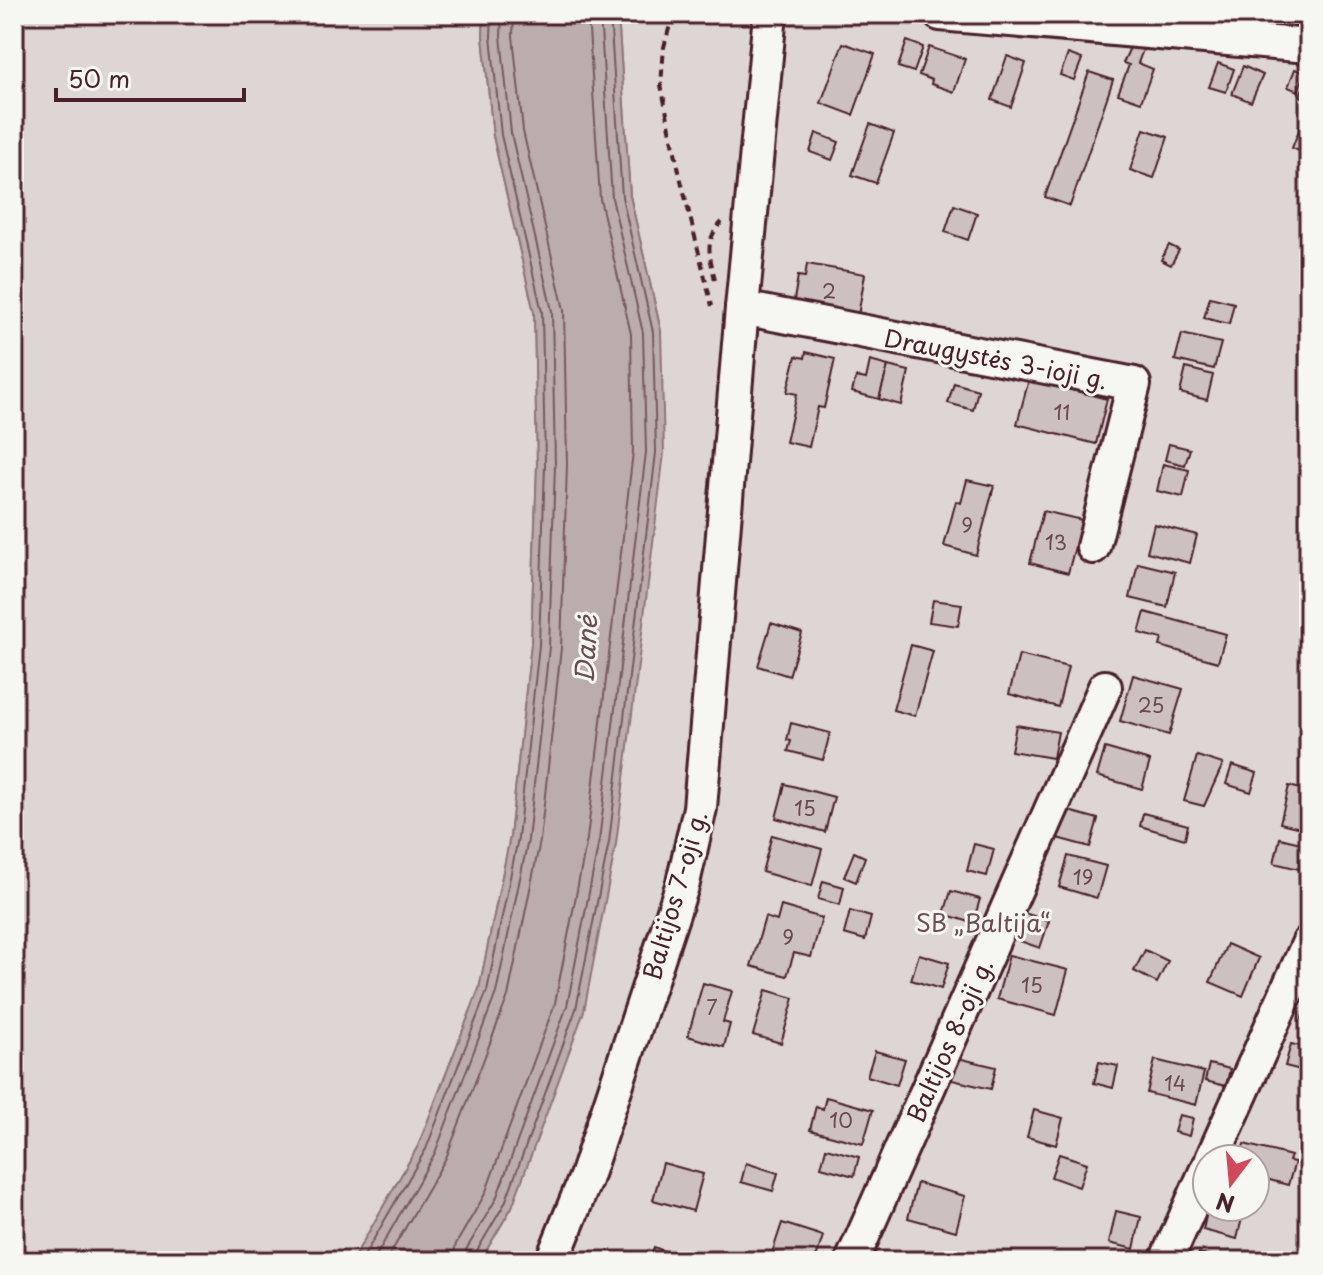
<svg xmlns="http://www.w3.org/2000/svg" width="1323" height="1275" viewBox="0 0 1323 1275" font-family="'Playpen Sans',sans-serif">
<style>
.green{fill:#ddd6d5;stroke:#947a80;stroke-width:2;fill-rule:evenodd}
.water{fill:#bbadae;stroke:#8e747a;stroke-width:2}
.lines{fill:none;stroke-linecap:round;stroke-linejoin:round}
.shore{stroke:#77585f;stroke-width:2}
.building{fill:#ccc1c0;stroke:#4a1f2b;stroke-width:2}
.minor-casing{stroke:#4a1f2b;stroke-width:38}
.path{stroke:#4a1f2b;stroke-width:4;stroke-dasharray:8 6;stroke-linecap:butt}
.minor{stroke:#f6f6f2;stroke-width:32}
.labels{text-anchor:middle;dominant-baseline:central;stroke-width:6;stroke-linejoin:round;paint-order:stroke}
.number-label{font-size:20px;fill:#6a4850}
.street-label{font-size:24px;fill:#4a1f2b;stroke:#f6f6f2}
.park-label{font-size:24px;fill:#6f4d56;stroke:#f6f6f2}
.water-label{font-size:26px;font-style:italic;fill:#6c4a52;stroke:#f6f6f2}
</style>
<rect width="100%" height="100%" fill="#f6f6f2"/>
<filter id="ink" filterUnits="userSpaceOnUse"><feTurbulence type="fractalNoise" baseFrequency=".0125" numOctaves="2"/><feDisplacementMap in="SourceGraphic" scale="16" xChannelSelector="R" yChannelSelector="G"/><feConvolveMatrix kernelMatrix="1 2 1 2 8 2 1 2 1" color-interpolation-filters="sRGB"/></filter>
<g filter="url(#ink)">
<g class="green">
<path d="M 14,14 L 484,14 L 483,36 L 493,136 L 534,312 L 537,465 L 531,644 L 510,837 L 479,989 L 418,1146 L 352,1261 L 14,1261 Z"/>
<path d="M 618,14 L 1309,14 L 1309,1261 L 480,1261 L 512,1207 L 661,331 L 630,196 ZM 1207,1159 L 1255,1159 L 1255,1207 L 1207,1207 Z"/>
</g>
<path class="water" d="M 484,14 L 618,14 L 630,196 L 661,331 L 664,453 L 616,844 L 584,1011 L 512,1207 L 480,1261 L 352,1261 L 418,1146 L 479,989 L 510,837 L 531,644 L 537,465 L 534,312 L 493,136 L 483,36 Z"/>
<g class="lines">
<g class="shore">
<path d="M 361,1261 L 426,1149 L 487,991 L 518,838 L 539,645 L 545,465 L 542,312 L 501,135 L 491,36 L 492,14"/>
<path d="M 373,1261 L 435,1153 L 496,993 L 528,840 L 549,647 L 555,465 L 552,311 L 511,133 L 501,36 L 502,14"/>
<path d="M 386,1261 L 446,1158 L 508,996 L 540,841 L 561,648 L 567,465 L 564,310 L 523,131 L 513,36 L 514,14"/>
<path d="M 452,1261 L 456,1244 L 485,1194 L 555,1003 L 587,839 L 633,452 L 631,334 L 600,199 L 588,14"/>
<path d="M 464,1261 L 466,1250 L 496,1199 L 567,1006 L 599,841 L 646,452 L 643,333 L 612,198 L 600,14"/>
<path d="M 474,1261 L 475,1254 L 505,1203 L 576,1009 L 609,842 L 656,453 L 653,332 L 622,197 L 610,14"/>
</g>
</g>
<g class="building">
<path d="M 1227,14 L 1246,14 L 1244,21 Z"/>
<path d="M 1261,14 L 1308,14 L 1302,28 L 1284,21 L 1282,25 L 1260,16 Z"/>
<path d="M 907,41 L 923,47 L 914,72 L 898,67 Z"/>
<path d="M 843,43 L 875,54 L 853,115 L 821,103 Z"/>
<path d="M 1132,43 L 1144,47 L 1138,63 L 1153,69 L 1141,102 L 1118,94 L 1129,65 L 1123,63 Z"/>
<path d="M 929,47 L 965,59 L 954,92 L 931,84 L 932,80 L 919,75 Z"/>
<path d="M 1068,54 L 1082,59 L 1074,80 L 1060,75 Z"/>
<path d="M 1007,56 L 1026,63 L 1011,107 L 992,100 Z"/>
<path d="M 1218,63 L 1234,69 L 1226,92 L 1209,87 Z"/>
<path d="M 1243,66 L 1263,75 L 1251,102 L 1232,94 Z"/>
<path d="M 1295,69 L 1305,73 L 1298,91 L 1288,87 Z"/>
<path d="M 1089,72 L 1113,80 L 1070,206 L 1045,197 Z"/>
<path d="M 1309,72 L 1309,99 L 1300,96 Z"/>
<path d="M 1307,110 L 1309,111 L 1309,155 L 1292,148 Z"/>
<path d="M 870,124 L 894,133 L 876,183 L 852,175 Z"/>
<path d="M 1144,129 L 1168,137 L 1154,178 L 1130,170 Z"/>
<path d="M 816,133 L 839,142 L 832,160 L 810,152 Z"/>
<path d="M 954,205 L 977,213 L 968,240 L 945,232 Z"/>
<path d="M 1169,245 L 1179,250 L 1171,265 L 1161,260 Z"/>
<path d="M 807,264 L 865,274 L 858,316 L 793,306 L 798,276 L 805,277 Z"/>
<path d="M 1210,297 L 1234,303 L 1229,324 L 1204,318 Z"/>
<path d="M 1182,334 L 1221,343 L 1214,369 L 1175,360 Z"/>
<path d="M 806,352 L 835,359 L 824,408 L 818,407 L 809,447 L 786,442 L 797,394 L 787,392 L 796,356 L 805,358 Z"/>
<path d="M 870,361 L 888,366 L 879,399 L 852,392 L 856,377 L 866,379 Z"/>
<path d="M 888,366 L 909,371 L 901,405 L 879,399 Z"/>
<path d="M 1186,368 L 1213,375 L 1207,400 L 1180,393 Z"/>
<path d="M 1029,379 L 1107,399 L 1096,444 L 1017,424 Z"/>
<path d="M 954,383 L 978,390 L 973,410 L 948,403 Z"/>
<path d="M 1169,444 L 1190,449 L 1185,465 L 1165,460 Z"/>
<path d="M 1163,464 L 1189,470 L 1183,497 L 1157,491 Z"/>
<path d="M 967,480 L 994,486 L 976,555 L 944,546 L 956,501 L 961,503 Z"/>
<path d="M 1043,511 L 1082,520 L 1068,573 L 1030,563 Z"/>
<path d="M 1154,524 L 1197,535 L 1190,563 L 1147,552 Z"/>
<path d="M 1138,563 L 1175,572 L 1167,607 L 1130,598 Z"/>
<path d="M 933,600 L 962,604 L 958,626 L 929,622 Z"/>
<path d="M 1145,612 L 1226,634 L 1218,662 L 1160,646 L 1162,639 L 1139,633 Z"/>
<path d="M 771,623 L 802,633 L 789,676 L 758,666 Z"/>
<path d="M 911,645 L 933,651 L 915,716 L 893,710 Z"/>
<path d="M 1019,655 L 1068,667 L 1058,707 L 1009,694 Z"/>
<path d="M 1133,675 L 1183,689 L 1169,735 L 1120,721 Z"/>
<path d="M 791,723 L 830,733 L 823,760 L 788,751 L 791,741 L 787,740 Z"/>
<path d="M 1016,725 L 1058,732 L 1053,758 L 1011,751 Z"/>
<path d="M 1105,748 L 1150,761 L 1142,789 L 1097,776 Z"/>
<path d="M 1197,756 L 1223,764 L 1204,806 L 1184,801 Z"/>
<path d="M 1232,765 L 1257,773 L 1251,792 L 1226,784 Z"/>
<path d="M 785,784 L 834,797 L 825,832 L 776,818 Z"/>
<path d="M 1289,786 L 1309,791 L 1309,830 L 1280,823 Z"/>
<path d="M 1065,810 L 1098,819 L 1090,847 L 1057,838 Z"/>
<path d="M 1143,813 L 1188,825 L 1185,839 L 1140,826 Z"/>
<path d="M 772,835 L 822,849 L 812,886 L 762,872 Z"/>
<path d="M 1280,838 L 1305,844 L 1299,869 L 1274,863 Z"/>
<path d="M 974,844 L 994,849 L 987,876 L 967,871 Z"/>
<path d="M 854,852 L 865,857 L 856,882 L 844,877 Z"/>
<path d="M 1068,856 L 1106,866 L 1097,898 L 1059,887 Z"/>
<path d="M 823,881 L 844,887 L 840,905 L 818,899 Z"/>
<path d="M 951,891 L 980,899 L 973,923 L 944,914 Z"/>
<path d="M 781,906 L 822,918 L 811,957 L 794,953 L 787,976 L 751,966 L 765,917 L 777,921 Z"/>
<path d="M 850,911 L 871,917 L 865,940 L 844,934 Z"/>
<path d="M 1024,913 L 1049,921 L 1040,948 L 1014,939 Z"/>
<path d="M 1227,944 L 1259,958 L 1243,996 L 1210,982 Z"/>
<path d="M 1145,950 L 1168,961 L 1157,983 L 1134,971 Z"/>
<path d="M 919,954 L 949,963 L 941,989 L 911,980 Z"/>
<path d="M 1009,955 L 1068,970 L 1056,1015 L 997,999 Z"/>
<path d="M 703,983 L 732,991 L 723,1022 L 730,1024 L 724,1047 L 688,1036 Z"/>
<path d="M 766,990 L 794,998 L 781,1043 L 753,1035 Z"/>
<path d="M 1309,990 L 1309,1021 L 1302,1019 Z"/>
<path d="M 1291,1044 L 1309,1048 L 1309,1072 L 1285,1066 Z"/>
<path d="M 875,1051 L 905,1059 L 897,1085 L 867,1076 Z"/>
<path d="M 953,1057 L 996,1067 L 991,1089 L 948,1079 Z"/>
<path d="M 1155,1060 L 1204,1072 L 1196,1105 L 1147,1093 Z"/>
<path d="M 1099,1062 L 1118,1066 L 1113,1088 L 1094,1083 Z"/>
<path d="M 1209,1064 L 1230,1069 L 1226,1086 L 1205,1081 Z"/>
<path d="M 826,1097 L 873,1110 L 863,1144 L 810,1130 L 816,1106 L 823,1109 Z"/>
<path d="M 1034,1110 L 1063,1118 L 1056,1145 L 1027,1137 Z"/>
<path d="M 1179,1115 L 1193,1118 L 1189,1136 L 1174,1132 Z"/>
<path d="M 1244,1144 L 1291,1156 L 1289,1161 L 1295,1162 L 1288,1185 L 1255,1176 L 1255,1159 L 1240,1159 Z"/>
<path d="M 826,1148 L 859,1157 L 854,1176 L 821,1167 Z"/>
<path d="M 1059,1154 L 1087,1163 L 1079,1187 L 1051,1177 Z"/>
<path d="M 663,1163 L 703,1174 L 693,1211 L 653,1200 Z"/>
<path d="M 746,1163 L 778,1173 L 773,1191 L 741,1182 Z"/>
<path d="M 917,1183 L 965,1196 L 956,1231 L 908,1218 Z"/>
<path d="M 1208,1207 L 1244,1210 L 1237,1239 L 1203,1230 Z"/>
<path d="M 1116,1211 L 1141,1217 L 1134,1249 L 1109,1243 Z"/>
<path d="M 782,1223 L 823,1236 L 815,1261 L 799,1261 L 772,1253 Z"/>
<path d="M 654,1247 L 676,1256 L 674,1261 L 648,1261 Z"/>
<path d="M 1199,1253 L 1232,1261 L 1197,1261 Z"/>
</g>
<g class="lines">
<defs>
<g id="minor">
<path d="M 940,14 L 1309,46"/>
<path d="M 742,308 L 1134,384 L 1093,547"/>
<path d="M 1212,1159 L 1309,942"/>
<path d="M 552,1261 L 586,1177 L 683,883 L 700,808 L 742,308 L 770,14"/>
<path d="M 852,1261 L 1105,687"/>
<path d="M 1166,1261 L 1207,1169"/>
</g>
</defs>
<use href="#minor" class="minor-casing"/>
<g class="path">
<path d="M 673,14 L 664,47 L 661,85 L 680,176 L 712,306"/>
<path d="M 715,280 C 710,255 703,242 722,222"/>
</g>
<use href="#minor" class="minor"/>
</g>
</g>
<g class="labels">
<g class="number-label">
<text x="829" y="291">2</text>
<text x="1062" y="412">11</text>
<text x="967" y="525">9</text>
<text x="1056" y="542">13</text>
<text x="1151" y="705">25</text>
<text x="805" y="808">15</text>
<text x="1083" y="877">19</text>
<text x="788" y="937">9</text>
<text x="1032" y="985">15</text>
<text x="712" y="1007">7</text>
<text x="1175" y="1083">14</text>
<text x="841" y="1120">10</text>
</g>
<g class="street-label">
<text transform="translate(996 358) rotate(11)">Draugystės 3-ioji g.</text>
<text transform="translate(674 895) rotate(-74)">Baltijos 7-oji g.</text>
<text transform="translate(949 1040) rotate(-66)">Baltijos 8-oji g.</text>
</g>
<g class="park-label">
<text x="983" y="922">SB „Baltija“</text>
</g>
<g class="water-label">
<text transform="translate(585 649) rotate(-87)">Danė</text>
</g>
</g>
<rect width="1323" height="1275" fill="none" stroke="#f6f6f2" stroke-width="48"/>
<rect x="24" y="24" width="1275" height="1227" fill="none" stroke="#4a1f2b" stroke-width="3" filter="url(#ink)"/>
<g transform="translate(1231 1183) rotate(196)"><circle r="38" fill="#f6f6f2" stroke="#b1a0a2" stroke-width="2"/>
<path d="M0-6L14 30L0 20L-14 30Z" fill="#d1495b"/>
<text y="-12" font-size="22" font-weight="bold" text-anchor="middle" fill="#4a1f2b">N</text>
</g>
<path d="M56 88v12h188v-12" fill="none" stroke="#4a1f2b" stroke-width="4"/>
<text x="68" y="88" font-size="24" fill="#4a1f2b" stroke="#f6f6f2" stroke-width="6" paint-order="stroke">50 m</text>
</svg>
